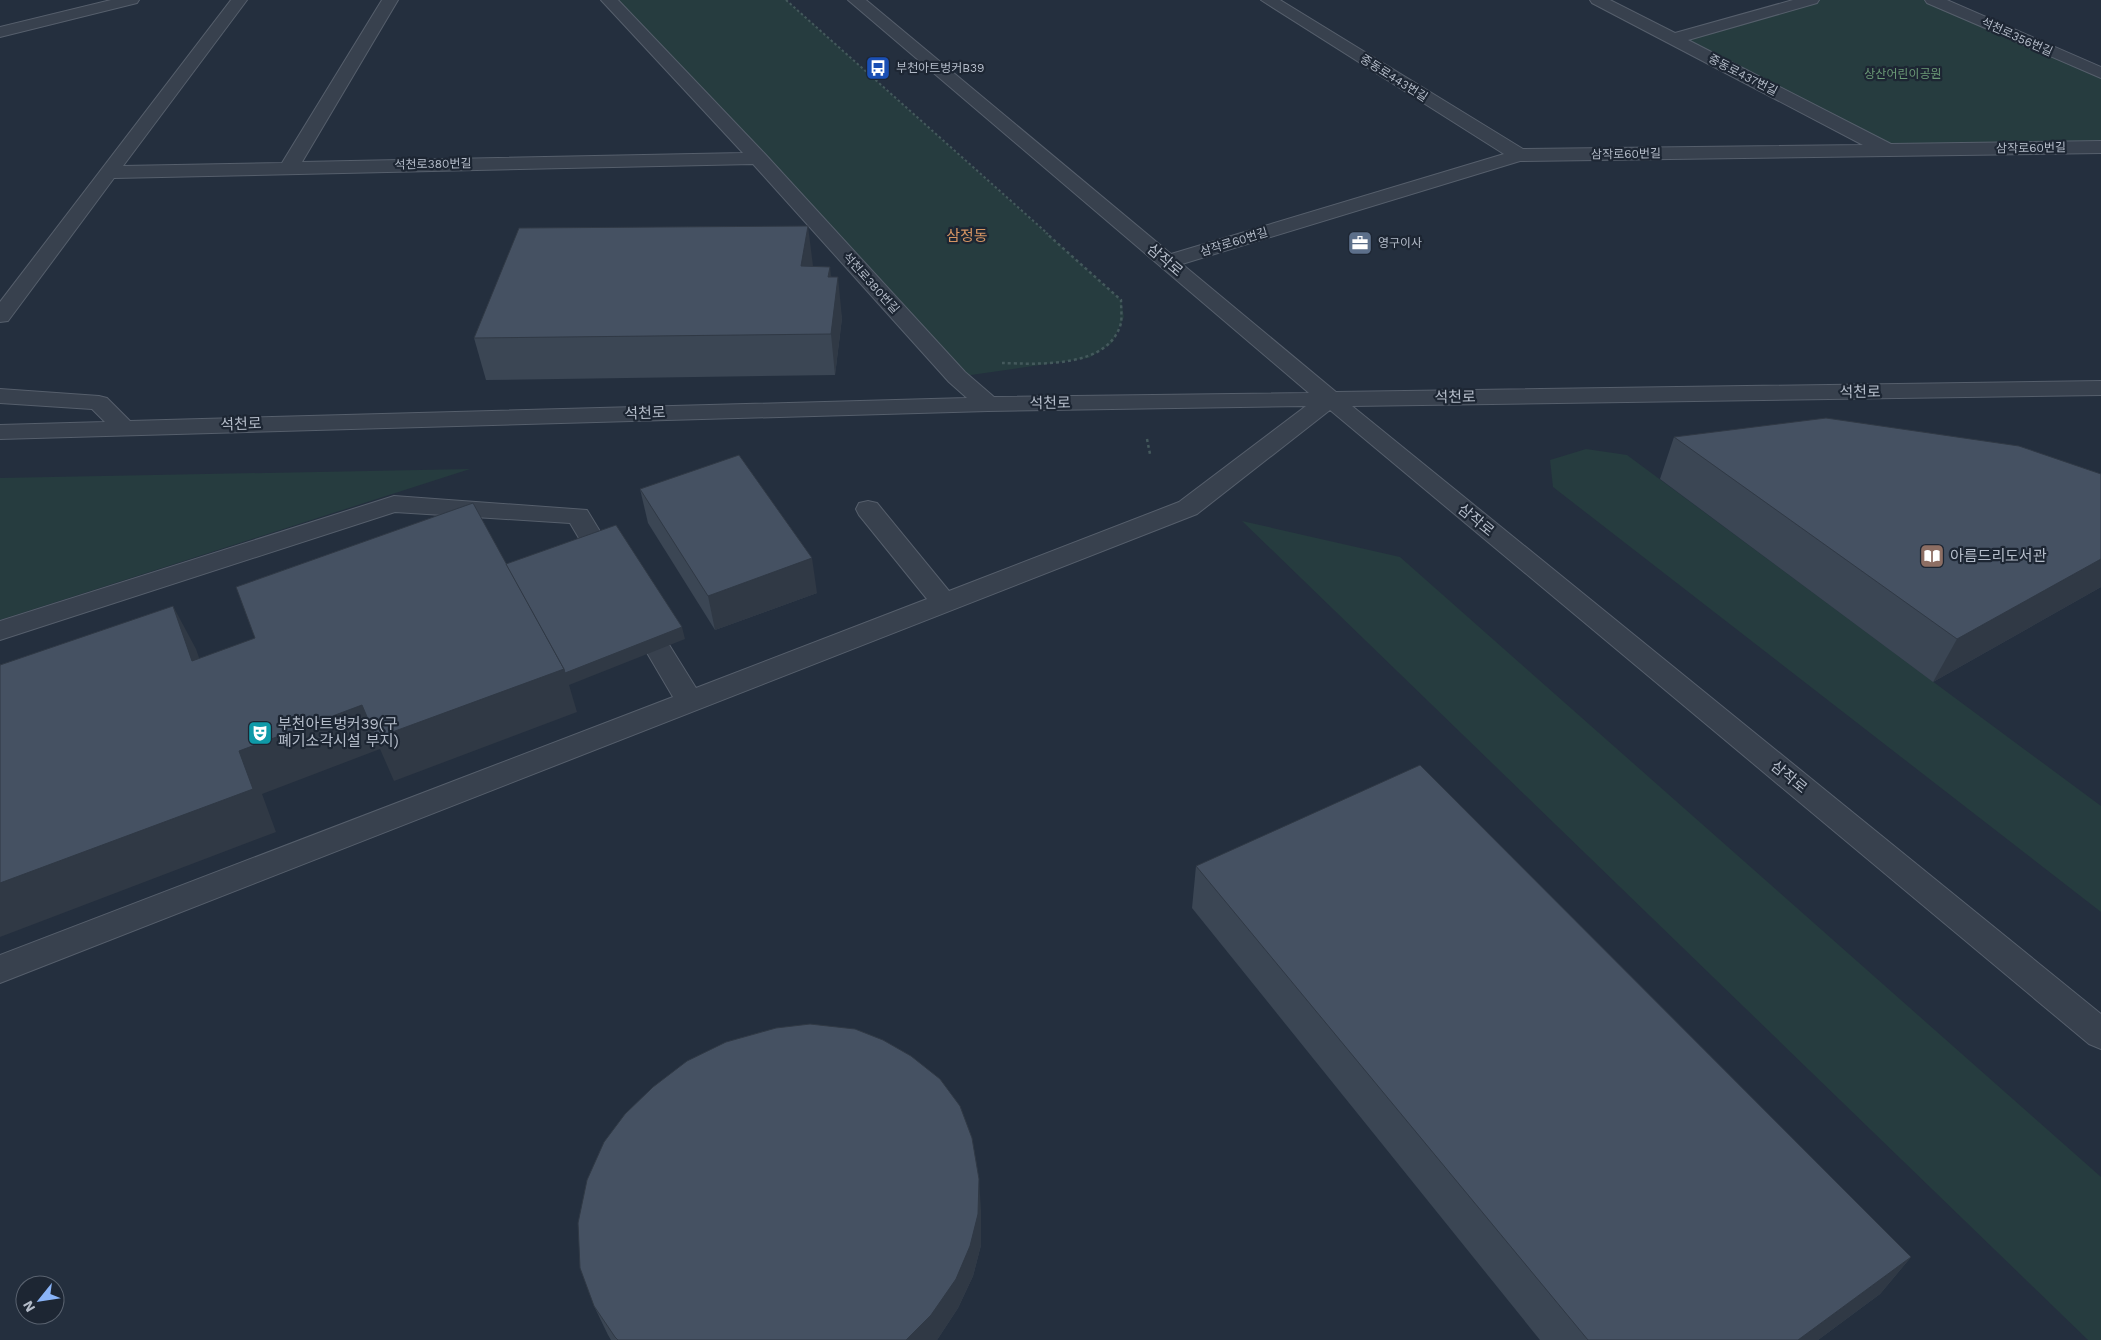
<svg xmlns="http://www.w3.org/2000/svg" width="2101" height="1340" viewBox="0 0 2101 1340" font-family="'Work Sans','Noto Sans KR',sans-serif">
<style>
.green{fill:#263c3f}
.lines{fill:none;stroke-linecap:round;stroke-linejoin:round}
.minor-casing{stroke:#565f6c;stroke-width:2}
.path-far1{stroke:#44595c;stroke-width:2;stroke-dasharray:2.5 2.5;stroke-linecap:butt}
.path{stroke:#44595c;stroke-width:2.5;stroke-dasharray:3 3;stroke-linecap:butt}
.minor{fill:#38414e;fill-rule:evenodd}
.wall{fill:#3b4654}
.shaded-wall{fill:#303945}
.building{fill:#455162;stroke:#303945}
.labels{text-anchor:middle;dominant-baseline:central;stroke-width:4.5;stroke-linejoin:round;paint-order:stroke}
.far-street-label{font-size:12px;fill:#b4bcc9;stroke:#1d2633}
.far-poi-label{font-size:12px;fill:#b4bcc9;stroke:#1d2633;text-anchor:start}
.far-park-label{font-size:12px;fill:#6b9a76;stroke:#1d2633}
.far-quarter-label{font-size:15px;fill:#d59563;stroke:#1d2633}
.street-label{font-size:15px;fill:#b4bcc9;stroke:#1d2633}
.poi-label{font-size:15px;fill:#b4bcc9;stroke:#1d2633;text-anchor:start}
</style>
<rect width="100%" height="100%" fill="#242f3e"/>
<g class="green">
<path d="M 608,0 L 786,0 L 1121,300 L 1124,317 L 1112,343 L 1089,358 L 957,377 Z"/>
<path d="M 1811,0 L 1933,0 L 2101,73 L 2101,147 L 1887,149 L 1674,39 Z"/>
<path d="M 1586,449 L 1627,455 L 2101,806 L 2101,912 L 1553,487 L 1550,460 Z"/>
<path d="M 470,469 L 0,620 L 0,478 Z"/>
<path d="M 1242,521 L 1400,557 L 2101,1177 L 2101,1340 L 2088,1340 Z"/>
</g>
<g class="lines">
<defs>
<g id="minor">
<path d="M 111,0 L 139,0 L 137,3 L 0,37 L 0,27 Z"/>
<path d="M 231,0 L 247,0 L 123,166 L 282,163 L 382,0 L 398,0 L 302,162 L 743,153 L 601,0 L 618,0 L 765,154 L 965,372 L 994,397 L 1309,393 L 848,0 L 866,0 L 1171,254 L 1504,154 L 1261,0 L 1280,0 L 1523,149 L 1863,145 L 1592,3 L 1590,0 L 1610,0 L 1675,33 L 1793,0 L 1819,0 L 1817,3 L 1688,40 L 1891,144 L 2101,141 L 2101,153 L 1520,161 L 1182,264 L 1336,392 L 2101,381 L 2101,395 L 1352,406 L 2101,1014 L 2101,1049 L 2089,1044 L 1330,410 L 1197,514 L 0,983 L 0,955 L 673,697 L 626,617 L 630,611 L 639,608 L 648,611 L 696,688 L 927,599 L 859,515 L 856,509 L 859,503 L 868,501 L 877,503 L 949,591 L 1179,502 L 1306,406 L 988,411 L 0,439 L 0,425 L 105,422 L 92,409 L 0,403 L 0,389 L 99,396 L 107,398 L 130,421 L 967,398 L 949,382 L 753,164 L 114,178 L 8,321 L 0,322 L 0,302 Z"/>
<path d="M 1925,0 L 1947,0 L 2101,67 L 2101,78 L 1927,3 Z"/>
<path d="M 394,496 L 587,510 L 621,566 L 617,572 L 608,575 L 599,572 L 570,523 L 395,512 L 0,640 L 0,621 Z"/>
</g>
</defs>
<use href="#minor" class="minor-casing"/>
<path class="path-far1" d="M 786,0 L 1048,234"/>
<g class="path">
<path d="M 1002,363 C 1038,364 1109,369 1121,323 C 1122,316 1121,307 1121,300 L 1046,233"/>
<path d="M 1147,439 L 1150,454"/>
</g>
<use href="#minor" class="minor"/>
</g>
<g class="wall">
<path d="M 813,266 L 832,277 L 842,318 L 835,375 L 486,380 L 474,338 Z"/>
<path d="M 1674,437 L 2101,474 L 2101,587 L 1933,682 L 1660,479 Z"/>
<path d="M 640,489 L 817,593 L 715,630 L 648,523 Z"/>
<path d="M 1196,866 L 1911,1257 L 1880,1294 L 1818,1340 L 1540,1340 L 1192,908 Z"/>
<path d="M 981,1210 L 981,1245 L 973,1276 L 958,1308 L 937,1340 L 611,1340 L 608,1335 L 594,1306 Z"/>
</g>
<g class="shaded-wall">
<path d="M 808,226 L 813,266 L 806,307 L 801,266 Z"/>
<path d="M 830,267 L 834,304 L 838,277 L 842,318 L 835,375 L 831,334 L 828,277 Z"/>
<path d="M 812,558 L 817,593 L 715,630 L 708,596 Z"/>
<path d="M 2101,559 L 2101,587 L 1933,682 L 1957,639 Z"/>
<path d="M 173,606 L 196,649 L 215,704 L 192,661 Z"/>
<path d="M 682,627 L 685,639 L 569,685 L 577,712 L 394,781 L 380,749 L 262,794 L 276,832 L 0,937 L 0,883 L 239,751 L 362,705 L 564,669 Z"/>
<path d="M 979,1179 L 981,1210 L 981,1245 L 973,1276 L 958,1308 L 937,1340 L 906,1340 Z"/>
<path d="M 1911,1257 L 1880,1294 L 1818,1340 L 1798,1340 Z"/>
</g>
<g class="building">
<path d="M 808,226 L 801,266 L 830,267 L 828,277 L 838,277 L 831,334 L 474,338 L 519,228 Z"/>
<path d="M 1826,418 L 2019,446 L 2101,474 L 2101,559 L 1957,639 L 1674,437 Z"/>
<path d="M 739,455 L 812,558 L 708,596 L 640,489 Z"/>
<path d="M 473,503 L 564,669 L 376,738 L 362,705 L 239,751 L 253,789 L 0,883 L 0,665 L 173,606 L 192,661 L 255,638 L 236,587 Z"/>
<path d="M 616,525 L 682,627 L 565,673 L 564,669 L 506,564 Z"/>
<path d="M 1420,765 L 1911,1257 L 1798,1340 L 1588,1340 L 1196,866 Z"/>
<path d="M 810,1024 L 855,1029 L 883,1040 L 911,1056 L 940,1079 L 960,1106 L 972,1138 L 979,1179 L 978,1214 L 970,1246 L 956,1279 L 931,1315 L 906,1340 L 618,1340 L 615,1337 L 594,1306 L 580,1268 L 578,1223 L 587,1180 L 604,1142 L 625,1114 L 653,1087 L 687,1061 L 726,1042 L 776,1028 Z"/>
</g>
<defs>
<symbol id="bus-square" viewBox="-11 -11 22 22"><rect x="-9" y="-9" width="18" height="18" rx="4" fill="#1a4fb4" stroke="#1d2633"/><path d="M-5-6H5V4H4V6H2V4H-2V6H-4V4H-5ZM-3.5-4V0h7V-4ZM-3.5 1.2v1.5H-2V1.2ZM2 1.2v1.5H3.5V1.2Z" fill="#fff"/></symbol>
<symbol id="office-square" viewBox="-11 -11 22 22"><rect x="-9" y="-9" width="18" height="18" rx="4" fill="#5c6f8a" stroke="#1d2633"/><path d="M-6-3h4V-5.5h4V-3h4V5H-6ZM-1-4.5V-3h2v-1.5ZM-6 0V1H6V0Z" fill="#fff"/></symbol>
<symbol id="library-square" viewBox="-11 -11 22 22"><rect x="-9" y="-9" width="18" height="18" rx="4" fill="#8d6e63" stroke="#1d2633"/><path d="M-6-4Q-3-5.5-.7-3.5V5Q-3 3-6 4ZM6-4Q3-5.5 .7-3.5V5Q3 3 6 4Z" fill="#fff"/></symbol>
<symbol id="theatre-square" viewBox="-11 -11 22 22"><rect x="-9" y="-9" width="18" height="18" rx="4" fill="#0f9aa8" stroke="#1d2633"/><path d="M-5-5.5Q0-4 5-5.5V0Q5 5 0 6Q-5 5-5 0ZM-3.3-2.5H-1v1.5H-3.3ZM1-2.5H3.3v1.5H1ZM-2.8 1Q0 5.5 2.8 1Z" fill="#fff"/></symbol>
</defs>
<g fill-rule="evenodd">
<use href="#bus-square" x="864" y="54" width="28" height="28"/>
<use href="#office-square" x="1346" y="229" width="28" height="28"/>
<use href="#library-square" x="1918" y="542" width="28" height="28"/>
<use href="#theatre-square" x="246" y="719" width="28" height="28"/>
</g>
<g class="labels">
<g class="far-street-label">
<text transform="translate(2017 37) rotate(24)">석천로356번길</text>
<text transform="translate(1743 75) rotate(27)">중동로437번길</text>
<text transform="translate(1394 78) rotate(32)">중동로443번길</text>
<text transform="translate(2031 148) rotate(-1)">삼작로60번길</text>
<text transform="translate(1626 154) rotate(-1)">삼작로60번길</text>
<text transform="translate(433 164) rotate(-1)">석천로380번길</text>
<text transform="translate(1234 242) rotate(-17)">삼작로60번길</text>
<text transform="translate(871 283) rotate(48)">석천로380번길</text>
</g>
<g class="far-poi-label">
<text x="896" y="68">부천아트벙커B39</text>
<text x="1378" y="243">영구이사</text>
</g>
<g class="far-park-label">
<text x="1903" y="74">상산어린이공원</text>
</g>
<g class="far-quarter-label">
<text x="967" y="236">삼정동</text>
</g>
<g class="street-label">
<text transform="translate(1165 260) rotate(40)">삼작로</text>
<text transform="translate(1860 392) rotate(-1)">석천로</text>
<text transform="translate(1455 397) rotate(-1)">석천로</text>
<text transform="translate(1050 403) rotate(-1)">석천로</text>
<text transform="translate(645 413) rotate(-2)">석천로</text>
<text transform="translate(241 424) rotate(-2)">석천로</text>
<text transform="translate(1476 520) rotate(39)">삼작로</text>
<text transform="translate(1789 777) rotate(39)">삼작로</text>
</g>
<g class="poi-label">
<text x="1950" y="556">아름드리도서관</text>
<text x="278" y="724">부천아트벙커39(구<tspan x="278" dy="17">폐기소각시설 부지)</tspan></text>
</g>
</g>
<g transform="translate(40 1300) rotate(240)"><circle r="24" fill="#1d2633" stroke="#59626f"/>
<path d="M0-4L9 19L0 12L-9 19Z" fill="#8ab4f8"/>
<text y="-8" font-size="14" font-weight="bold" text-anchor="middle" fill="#b4bcc9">N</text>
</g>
</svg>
